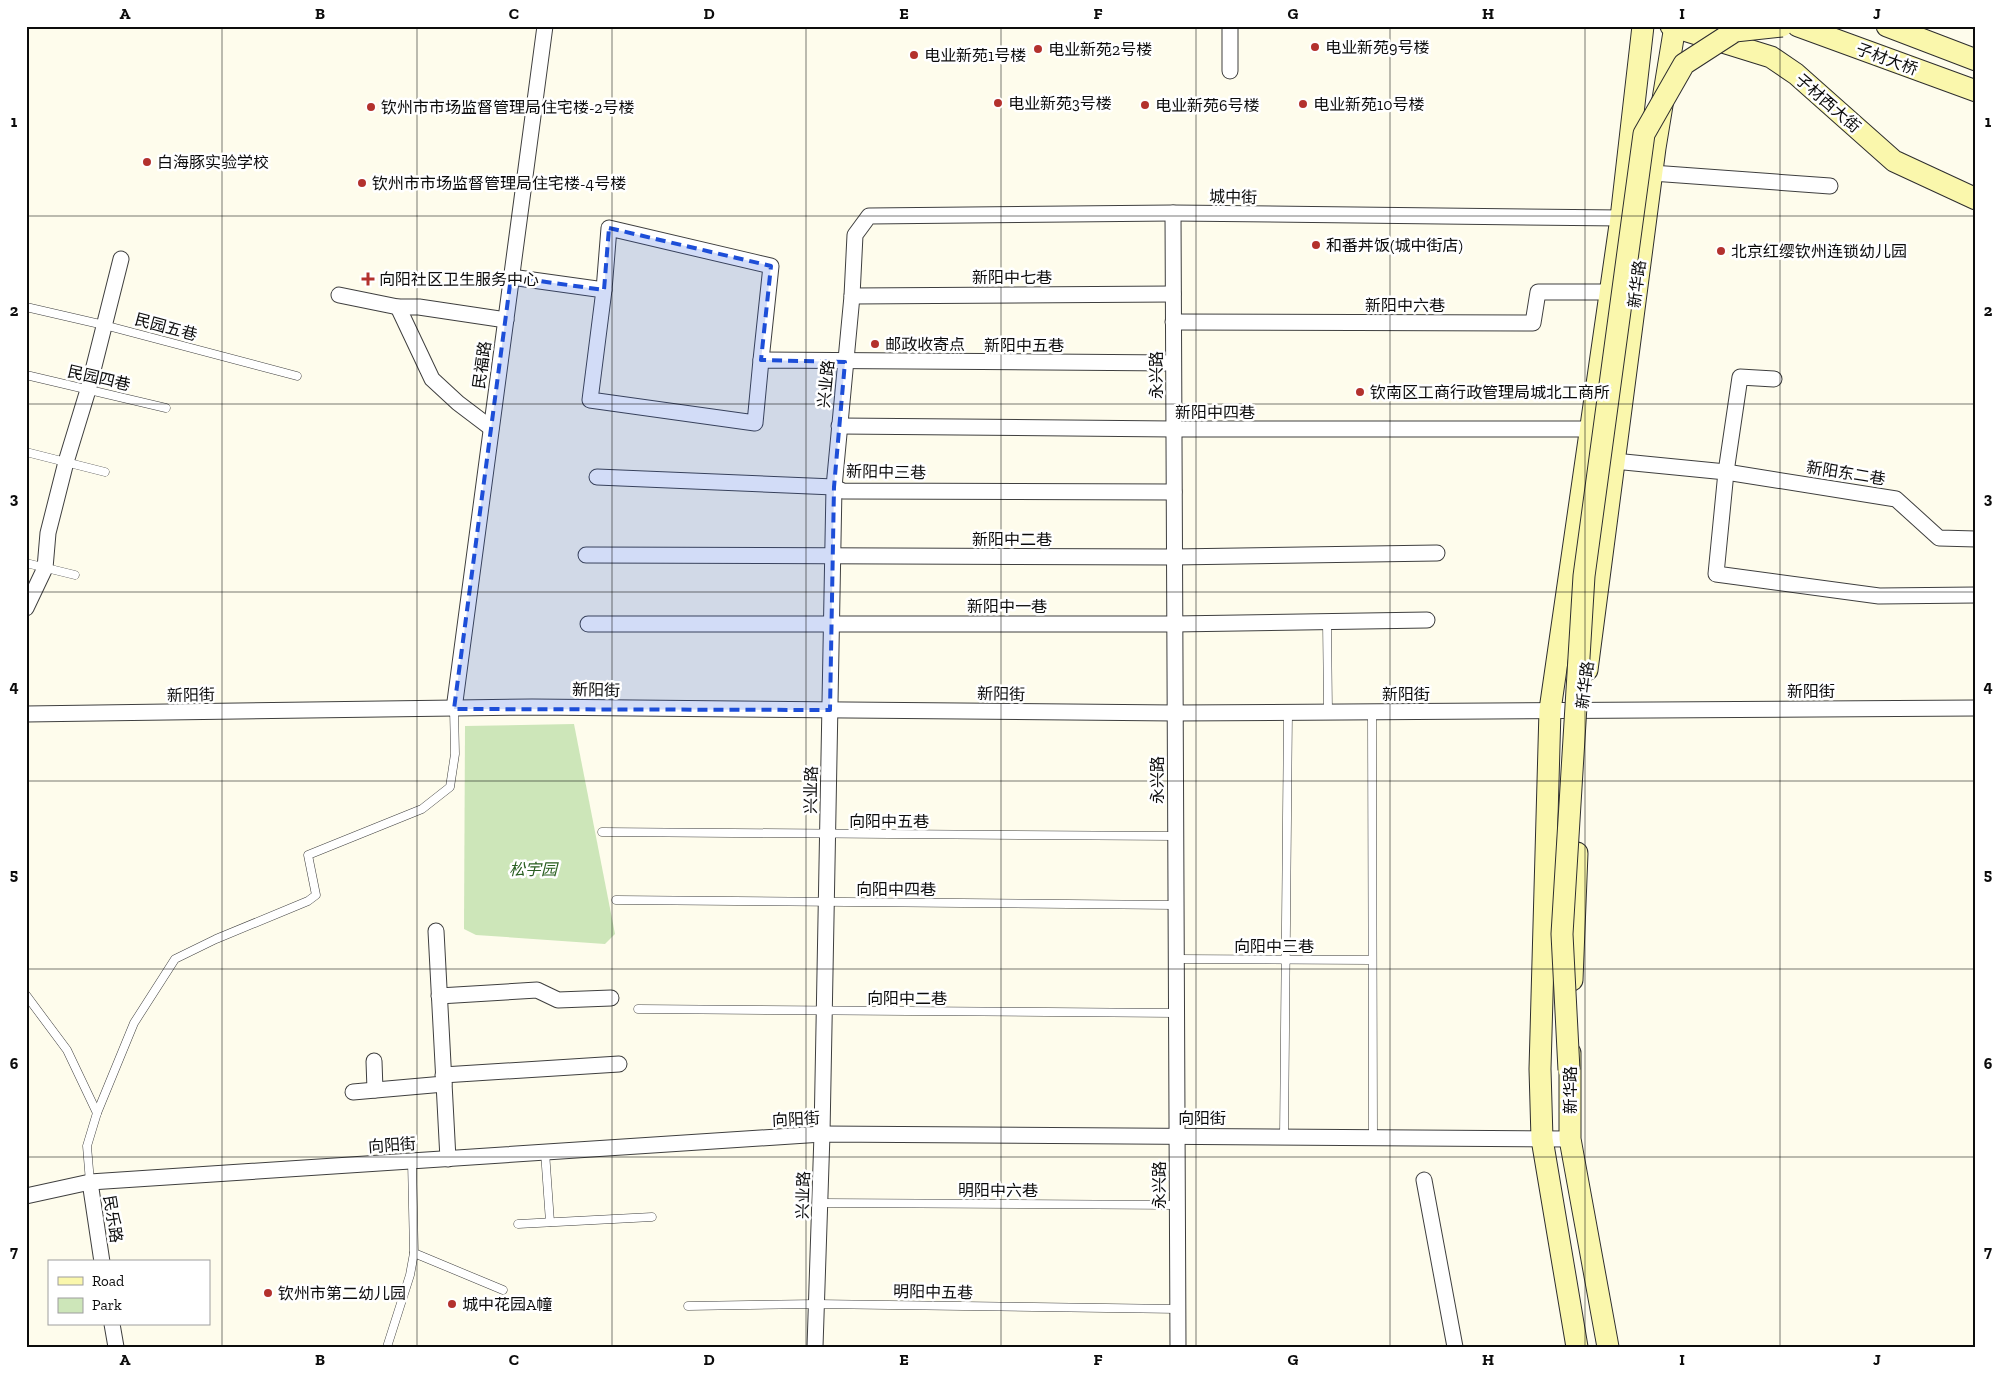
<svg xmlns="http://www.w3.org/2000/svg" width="2002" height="1373" viewBox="0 0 2002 1373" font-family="'Zilla Slab','Noto Sans SC',serif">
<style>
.green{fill:#cde6b9}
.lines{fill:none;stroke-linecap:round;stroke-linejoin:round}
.lane-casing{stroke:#3f3f3f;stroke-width:9}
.street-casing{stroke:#3f3f3f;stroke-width:17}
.secondary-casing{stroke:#2e2e2e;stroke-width:23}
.lane{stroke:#fff;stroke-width:8}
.street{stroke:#fff;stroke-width:15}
.secondary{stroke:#faf7ac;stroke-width:21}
.secondary-bridge-casing{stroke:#2e2e2e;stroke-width:23;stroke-linecap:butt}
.secondary-bridge{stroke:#faf7ac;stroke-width:21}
.marked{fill:#1d4ed8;fill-opacity:0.2;stroke:#1d4ed8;stroke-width:4;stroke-dasharray:10 6;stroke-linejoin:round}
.grid{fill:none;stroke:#0c0c0c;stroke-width:1;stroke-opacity:0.55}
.poi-dot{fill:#b3312d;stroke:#fff;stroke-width:2}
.labels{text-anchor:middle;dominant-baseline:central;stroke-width:5;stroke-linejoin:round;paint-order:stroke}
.poi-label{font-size:16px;fill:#0c0c0c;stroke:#fff;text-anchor:start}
.street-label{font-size:16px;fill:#0c0c0c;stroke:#fff}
.park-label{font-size:16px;font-style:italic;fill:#2a5f21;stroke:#fff}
.neatline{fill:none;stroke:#0c0c0c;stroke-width:2}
.grid-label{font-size:16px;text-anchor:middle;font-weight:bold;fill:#0c0c0c}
</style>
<rect width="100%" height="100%" fill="#fefcec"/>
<path class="green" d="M 574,724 L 615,934 L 605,944 L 476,935 L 464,929 L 465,726 Z"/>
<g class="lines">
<defs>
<g id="lane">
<path d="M 26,307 L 104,325 L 297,376"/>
<path d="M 26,375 L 166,408"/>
<path d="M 26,452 L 105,472"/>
<path d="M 26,563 L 75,575"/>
<path d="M 1327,621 L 1328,712"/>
<path d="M 1372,711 L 1373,1138"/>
<path d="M 602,832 L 1175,836"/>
<path d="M 616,900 L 1175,905"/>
<path d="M 1176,959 L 1372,960"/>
<path d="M 26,995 L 67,1050 L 97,1113"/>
<path d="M 638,1009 L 1176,1013"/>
<path d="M 1284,1137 L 1288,712"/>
<path d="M 545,1152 L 550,1222"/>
<path d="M 90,1182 L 87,1146 L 97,1113 L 134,1023 L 175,959 L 216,939 L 308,901 L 316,895 L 308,855 L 422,809 L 450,787 L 455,754 L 454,709"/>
<path d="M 820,1203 L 1177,1205"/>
<path d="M 518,1224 L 652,1217"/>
<path d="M 414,1253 L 503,1290"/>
<path d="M 688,1306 L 816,1304 L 1178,1309"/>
<path d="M 387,1347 L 410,1275 L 414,1253 L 412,1161"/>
</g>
<g id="street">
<path d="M 1230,26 L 1230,71"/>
<path d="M 1652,173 L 1830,186"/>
<path d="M 1173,213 L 1178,1347"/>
<path d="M 511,277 L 604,290 L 590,400 L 755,423 L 761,360 L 1173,363"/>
<path d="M 604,290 L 609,228 L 771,266 L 761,360"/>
<path d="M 339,295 L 398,307 L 419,307 L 506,320"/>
<path d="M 852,296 L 1173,294"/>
<path d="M 398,307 L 432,379 L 458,403 L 491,428"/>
<path d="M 1173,322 L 1533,323 L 1538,292 L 1611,292"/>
<path d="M 1774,379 L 1740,377 L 1726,472 L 1716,574 L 1879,596 L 1976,595"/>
<path d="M 839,426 L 1173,429 L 1591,429"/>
<path d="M 1614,461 L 1726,472 L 1896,499 L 1939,538 L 1976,539"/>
<path d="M 597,477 L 834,487 L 843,491 L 1174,492"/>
<path d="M 586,555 L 1174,557 L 1437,553"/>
<path d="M 26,608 L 45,568 L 48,533 L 66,462 L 88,390 L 121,259"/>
<path d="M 588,624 L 1174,624 L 1427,620"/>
<path d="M 454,709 L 545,26"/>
<path d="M 26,714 L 532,707 L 1175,713 L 1976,708"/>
<path d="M 436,931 L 448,1159"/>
<path d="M 439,996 L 537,990 L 558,1000 L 611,998"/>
<path d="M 374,1061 L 375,1090"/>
<path d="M 443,1075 L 619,1064"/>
<path d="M 353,1092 L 444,1084"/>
<path d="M 1424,1180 L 1455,1347"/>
<path d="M 90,1182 L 102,1262"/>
<path d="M 26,1196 L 90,1182 L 822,1134 L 1570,1139"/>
<path d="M 112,1324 L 116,1347"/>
<path d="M 815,1347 L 822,1134 L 834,487 L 852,296 L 855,235 L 869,216 L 1173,213 L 1621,218"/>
</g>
<g id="secondary">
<path d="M 1671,26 L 1771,57 L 1796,74 L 1894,161 L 1976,199"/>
<path d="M 1798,26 L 1976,91"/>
<path d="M 1887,26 L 1976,60"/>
<path d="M 1587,670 L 1655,148 L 1675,26"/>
<path d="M 1572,980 L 1577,853"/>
<path d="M 1570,1053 L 1570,1139 L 1608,1347"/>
<path d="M 1577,1347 L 1542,1139 L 1540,1069 L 1550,710 L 1621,218 L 1643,26"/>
</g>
</defs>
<use href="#lane" class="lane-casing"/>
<use href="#street" class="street-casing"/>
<use href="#secondary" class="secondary-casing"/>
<use href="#lane" class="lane"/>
<use href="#street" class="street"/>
<use href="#secondary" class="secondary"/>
<defs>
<path id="secondary-bridge" d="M 1569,1070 L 1562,934 L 1584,576 L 1644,134 L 1684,64 L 1735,31 L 1782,26"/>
</defs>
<use href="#secondary-bridge" class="secondary-bridge-casing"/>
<use href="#secondary-bridge" class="secondary-bridge"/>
</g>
<path class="marked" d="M 609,228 L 771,266 L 761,360 L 845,362 L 834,487 L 830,710 L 454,709 L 511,277 L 604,290 Z"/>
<path class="grid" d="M 222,26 L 222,1347M 417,26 L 417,1347M 612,26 L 612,1347M 806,26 L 806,1347M 1001,26 L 1001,1347M 1196,26 L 1196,1347M 1390,26 L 1390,1347M 1585,26 L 1585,1347M 1780,26 L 1780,1347M 26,216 L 1976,216M 26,404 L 1976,404M 26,592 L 1976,592M 26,781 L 1976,781M 26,969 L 1976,969M 26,1157 L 1976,1157"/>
<g class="poi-dot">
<circle cx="1315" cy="47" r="5"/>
<circle cx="1038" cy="49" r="5"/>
<circle cx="914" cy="55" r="5"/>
<circle cx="998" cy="103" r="5"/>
<circle cx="1303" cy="104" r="5"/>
<circle cx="1145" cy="105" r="5"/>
<circle cx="371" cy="107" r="5"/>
<circle cx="147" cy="162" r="5"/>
<circle cx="362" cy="183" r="5"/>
<circle cx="1316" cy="245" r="5"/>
<circle cx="1721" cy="251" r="5"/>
<path d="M365.5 271.5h5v5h5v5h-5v5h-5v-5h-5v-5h5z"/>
<circle cx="875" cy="344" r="5"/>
<circle cx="1360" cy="392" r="5"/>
<circle cx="268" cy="1293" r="5"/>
<circle cx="452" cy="1304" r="5"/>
</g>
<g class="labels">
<g class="poi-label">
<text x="1325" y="47">电业新苑9号楼</text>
<text x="1048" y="49">电业新苑2号楼</text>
<text x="924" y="55">电业新苑1号楼</text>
<text x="1008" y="103">电业新苑3号楼</text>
<text x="1313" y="104">电业新苑10号楼</text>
<text x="1155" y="105">电业新苑6号楼</text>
<text x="381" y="107">钦州市市场监督管理局住宅楼-2号楼</text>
<text x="157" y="162">白海豚实验学校</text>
<text x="372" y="183">钦州市市场监督管理局住宅楼-4号楼</text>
<text x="1326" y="245">和番丼饭(城中街店)</text>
<text x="1731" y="251">北京红缨钦州连锁幼儿园</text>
<text x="379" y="279">向阳社区卫生服务中心</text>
<text x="885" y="344">邮政收寄点</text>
<text x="1370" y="392">钦南区工商行政管理局城北工商所</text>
<text x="278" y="1293">钦州市第二幼儿园</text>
<text x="462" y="1304">城中花园A幢</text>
</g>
<g class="street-label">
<text transform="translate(1887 59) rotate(20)">子材大桥</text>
<text transform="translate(1828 103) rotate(41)">子材西大街</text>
<text transform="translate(1233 197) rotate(1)">城中街</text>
<text x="1012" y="277">新阳中七巷</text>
<text transform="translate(1637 284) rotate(-83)">新华路</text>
<text x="1405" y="305">新阳中六巷</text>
<text transform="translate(166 327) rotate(15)">民园五巷</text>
<text x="1024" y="345">新阳中五巷</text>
<text transform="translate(482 365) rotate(-82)">民福路</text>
<text transform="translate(1156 375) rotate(-90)">永兴路</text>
<text transform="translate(99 378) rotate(13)">民园四巷</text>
<text transform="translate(826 384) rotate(-84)">兴业路</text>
<text x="1215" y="412">新阳中四巷</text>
<text transform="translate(886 472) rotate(1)">新阳中三巷</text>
<text transform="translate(1846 473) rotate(9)">新阳东二巷</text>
<text x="1012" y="539">新阳中二巷</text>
<text x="1007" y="606">新阳中一巷</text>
<text transform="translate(1585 685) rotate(-83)">新华路</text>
<text transform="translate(596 690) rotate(1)">新阳街</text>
<text x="1811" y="691">新阳街</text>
<text transform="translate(1001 694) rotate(1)">新阳街</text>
<text x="1406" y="694">新阳街</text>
<text transform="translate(191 695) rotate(-1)">新阳街</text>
<text transform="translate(1157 780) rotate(-90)">永兴路</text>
<text transform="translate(811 790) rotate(-89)">兴业路</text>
<text x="889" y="821">向阳中五巷</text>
<text x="896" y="889">向阳中四巷</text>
<text x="1274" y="946">向阳中三巷</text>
<text x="907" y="998">向阳中二巷</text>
<text transform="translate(1570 1090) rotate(-90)">新华路</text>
<text x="1202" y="1118">向阳街</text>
<text transform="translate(796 1119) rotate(-3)">向阳街</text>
<text transform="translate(392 1145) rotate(-4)">向阳街</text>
<text transform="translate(1159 1185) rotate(-90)">永兴路</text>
<text x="998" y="1190">明阳中六巷</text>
<text transform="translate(803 1195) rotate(-88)">兴业路</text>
<text transform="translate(113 1219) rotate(81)">民乐路</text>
<text transform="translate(933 1292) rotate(1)">明阳中五巷</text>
</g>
<g class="park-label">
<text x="533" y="869">松宇园</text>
</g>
</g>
<rect width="2002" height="1373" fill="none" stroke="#ffffff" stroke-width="55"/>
<rect x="48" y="1260" width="162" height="65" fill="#ffffff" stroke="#9e9e9e"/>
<rect x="58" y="1277" width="25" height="8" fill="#faf7ac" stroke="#9e9e9e"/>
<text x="92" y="1286" font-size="15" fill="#0c0c0c">Road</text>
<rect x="58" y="1298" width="25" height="15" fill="#cde6b9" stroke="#9e9e9e"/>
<text x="92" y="1310" font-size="15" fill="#0c0c0c">Park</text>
<rect x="28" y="28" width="1946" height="1318" class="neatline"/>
<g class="grid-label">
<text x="125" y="19">A</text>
<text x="320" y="19">B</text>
<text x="514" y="19">C</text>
<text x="709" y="19">D</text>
<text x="904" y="19">E</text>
<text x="1098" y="19">F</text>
<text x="1293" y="19">G</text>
<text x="1488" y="19">H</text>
<text x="1682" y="19">I</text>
<text x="1877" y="19">J</text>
<text x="14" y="127">1</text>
<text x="1988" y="127">1</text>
<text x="14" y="316">2</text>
<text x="1988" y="316">2</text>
<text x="14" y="504">3</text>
<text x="1988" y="504">3</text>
<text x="14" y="692">4</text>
<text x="1988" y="692">4</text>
<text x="14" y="880">5</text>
<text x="1988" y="880">5</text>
<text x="14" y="1069">6</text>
<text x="1988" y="1069">6</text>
<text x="14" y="1257">7</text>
<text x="1988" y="1257">7</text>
<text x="125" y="1365">A</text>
<text x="320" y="1365">B</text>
<text x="514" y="1365">C</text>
<text x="709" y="1365">D</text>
<text x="904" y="1365">E</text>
<text x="1098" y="1365">F</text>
<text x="1293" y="1365">G</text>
<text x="1488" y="1365">H</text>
<text x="1682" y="1365">I</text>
<text x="1877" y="1365">J</text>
</g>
</svg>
